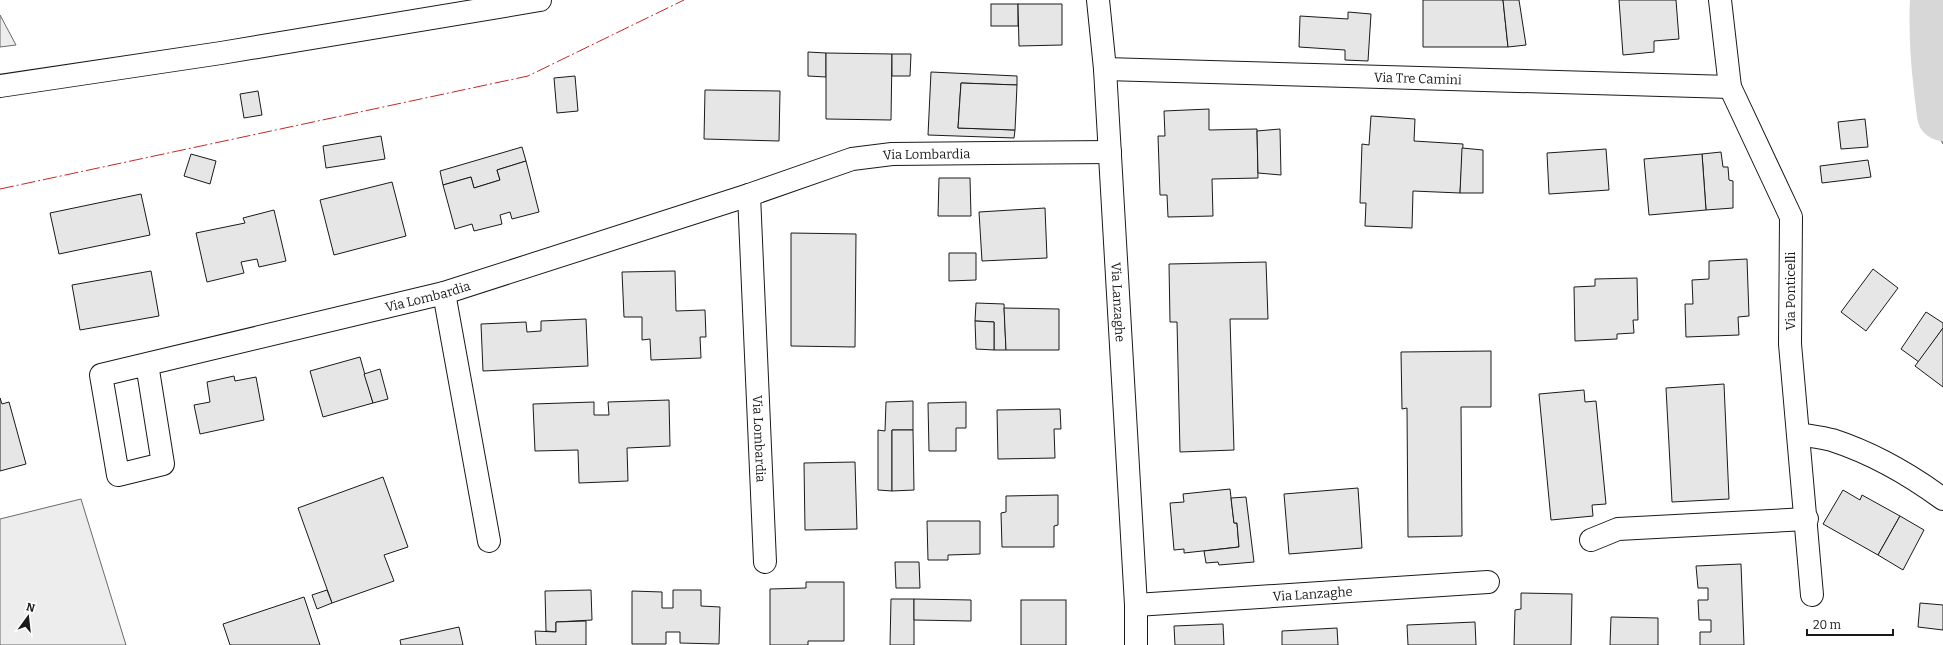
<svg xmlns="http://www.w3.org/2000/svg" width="1943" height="645" viewBox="0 0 1943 645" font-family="Bitter,serif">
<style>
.green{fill:#ededed;stroke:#6a6a6a}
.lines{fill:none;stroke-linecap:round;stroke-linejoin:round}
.river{stroke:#d7d7d7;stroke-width:52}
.building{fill:#e6e6e6;stroke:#1a1a1a}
.minor-casing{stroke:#1a1a1a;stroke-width:24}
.highway-casing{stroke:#1a1a1a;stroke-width:24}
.minor{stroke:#fff;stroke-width:22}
.highway{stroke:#fff;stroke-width:22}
.power{stroke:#c62828;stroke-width:1;stroke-dasharray:14 3 2 3;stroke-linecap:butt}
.labels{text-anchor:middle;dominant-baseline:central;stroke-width:3;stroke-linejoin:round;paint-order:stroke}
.street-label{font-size:13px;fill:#1a1a1a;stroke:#fff}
</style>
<rect width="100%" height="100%" fill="#fff"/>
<g class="green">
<path d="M 1925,0 L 1943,0 L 1943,144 C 1923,110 1927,40 1925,0 Z"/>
<path d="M 0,15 L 16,45 L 0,47 Z"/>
<path d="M 81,499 L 126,645 L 0,645 L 0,519 Z"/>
</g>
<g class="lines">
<path class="river" d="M 1936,0 C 1934,39 1938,76 1943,115"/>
</g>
<g class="building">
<path d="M 1423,0 L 1503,0 L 1508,47 L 1423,47 Z"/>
<path d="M 1503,0 L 1519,0 L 1526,45 L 1508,47 Z"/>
<path d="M 1619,0 L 1676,0 L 1679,39 L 1654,41 L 1654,52 L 1623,55 Z"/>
<rect x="991" y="4" width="27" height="22"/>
<path d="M 1018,4 L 1062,4 L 1062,45 L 1019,46 Z"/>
<path d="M 1348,12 L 1371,14 L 1368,61 L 1345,60 L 1345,50 L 1299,47 L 1300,16 L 1348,19 Z"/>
<path d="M 808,52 L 826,53 L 826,77 L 808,76 Z"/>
<path d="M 826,53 L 892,54 L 891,120 L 826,119 Z"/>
<path d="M 892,54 L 911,54 L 910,76 L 892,76 Z"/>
<path d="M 931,72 L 1017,76 L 1017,85 L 961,83 L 958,128 L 1015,130 L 1014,138 L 928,135 Z"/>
<path d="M 575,76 L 578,111 L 557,113 L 554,78 Z"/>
<path d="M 961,83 L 1017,85 L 1015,130 L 958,128 Z"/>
<path d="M 705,90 L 780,91 L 779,141 L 704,139 Z"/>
<path d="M 258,91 L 262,115 L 244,118 L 240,94 Z"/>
<path d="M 1209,109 L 1209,130 L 1257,129 L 1258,178 L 1212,179 L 1213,216 L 1168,217 L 1167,195 L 1160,195 L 1158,136 L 1165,136 L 1164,111 Z"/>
<path d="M 1371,116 L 1415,119 L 1414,141 L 1463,144 L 1460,193 L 1413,191 L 1412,228 L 1365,226 L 1366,203 L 1360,203 L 1362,144 L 1369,145 Z"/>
<path d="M 1865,119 L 1868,147 L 1841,149 L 1838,122 Z"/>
<path d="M 1280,129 L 1281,175 L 1258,173 L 1257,131 Z"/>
<path d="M 381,136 L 385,159 L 326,168 L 323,146 Z"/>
<path d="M 522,147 L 526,161 L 497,170 L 500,180 L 474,188 L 471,177 L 443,185 L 440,171 Z"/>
<path d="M 1462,148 L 1483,150 L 1483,193 L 1460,193 Z"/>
<path d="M 1606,149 L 1609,190 L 1549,194 L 1547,153 Z"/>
<path d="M 1721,152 L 1723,167 L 1728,167 L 1729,180 L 1733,181 L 1733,208 L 1706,210 L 1702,154 Z"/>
<path d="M 191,154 L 216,161 L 210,184 L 184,176 Z"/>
<path d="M 1702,154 L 1706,210 L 1649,215 L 1644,159 Z"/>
<path d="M 1868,160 L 1871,177 L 1822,183 L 1820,166 Z"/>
<path d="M 526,161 L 539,212 L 512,219 L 510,212 L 500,215 L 502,224 L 474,231 L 472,224 L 455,229 L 443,185 L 471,177 L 474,188 L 500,180 L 497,170 Z"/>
<path d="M 939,178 L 970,178 L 971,216 L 938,216 Z"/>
<path d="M 392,182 L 406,236 L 334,255 L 320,200 Z"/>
<path d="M 141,194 L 150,235 L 59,254 L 50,213 Z"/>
<path d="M 1045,208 L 1047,258 L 982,261 L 979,212 Z"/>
<path d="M 274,210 L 286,261 L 259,267 L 257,259 L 241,262 L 244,273 L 207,282 L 196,233 L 245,223 L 243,218 Z"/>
<path d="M 791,233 L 856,234 L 855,347 L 791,346 Z"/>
<path d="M 949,253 L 976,253 L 976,280 L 949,281 Z"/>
<path d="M 1747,259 L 1749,316 L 1738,317 L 1739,335 L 1686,337 L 1685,304 L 1693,304 L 1692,280 L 1709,279 L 1709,261 Z"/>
<path d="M 1266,262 L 1268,319 L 1230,319 L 1234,450 L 1180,452 L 1177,322 L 1170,322 L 1169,264 Z"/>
<path d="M 1873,269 L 1898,288 L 1866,331 L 1841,312 Z"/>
<path d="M 151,271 L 159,316 L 80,330 L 72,285 Z"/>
<path d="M 675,271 L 676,311 L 705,310 L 706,337 L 700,337 L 701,358 L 651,360 L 650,339 L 642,340 L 642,317 L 624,317 L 622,272 Z"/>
<path d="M 1637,278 L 1638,320 L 1633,320 L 1634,333 L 1617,334 L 1617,339 L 1575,341 L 1574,287 L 1595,286 L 1595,279 Z"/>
<path d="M 976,303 L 1004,304 L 1006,350 L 994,350 L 994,322 L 975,321 Z"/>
<path d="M 1004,308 L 1059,309 L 1059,350 L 1006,350 Z"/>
<path d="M 1926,312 L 1943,323 L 1943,328 L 1919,362 L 1901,349 Z"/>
<path d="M 586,319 L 588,366 L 483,371 L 481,324 L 526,322 L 527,332 L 541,331 L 541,321 Z"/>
<path d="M 975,321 L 994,322 L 994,350 L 976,349 Z"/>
<path d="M 1943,328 L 1943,387 L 1915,366 Z"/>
<path d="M 1491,351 L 1491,407 L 1461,407 L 1462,536 L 1408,537 L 1407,408 L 1402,409 L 1401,352 Z"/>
<path d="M 360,357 L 373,403 L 323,417 L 310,371 Z"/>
<path d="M 380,369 L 388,399 L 373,403 L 364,374 Z"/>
<path d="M 234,376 L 235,381 L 256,377 L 264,420 L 200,434 L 194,405 L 210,402 L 207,382 Z"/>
<path d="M 1724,384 L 1729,499 L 1672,502 L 1666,388 Z"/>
<path d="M 1584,390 L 1585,402 L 1596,401 L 1606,504 L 1592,505 L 1593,516 L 1551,520 L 1539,394 Z"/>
<path d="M 0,398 L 2,404 L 9,402 L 26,464 L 0,471 Z"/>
<path d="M 669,400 L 670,446 L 627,448 L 628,481 L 579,483 L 578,450 L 535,451 L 533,404 L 594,402 L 594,415 L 609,415 L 608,402 Z"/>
<path d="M 913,401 L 913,430 L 892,430 L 892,491 L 878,490 L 878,430 L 885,431 L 886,402 Z"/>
<path d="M 966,402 L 966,428 L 956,428 L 956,451 L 929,451 L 928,403 Z"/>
<path d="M 1060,409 L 1061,429 L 1054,429 L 1055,458 L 998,459 L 997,410 Z"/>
<path d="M 892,430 L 913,430 L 914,490 L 892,491 Z"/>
<path d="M 855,462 L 857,529 L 805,530 L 804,463 Z"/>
<path d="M 383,477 L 408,547 L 384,555 L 394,581 L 332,603 L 298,508 Z"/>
<path d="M 1358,488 L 1362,548 L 1289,554 L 1284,494 Z"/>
<path d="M 1230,489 L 1234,523 L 1237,523 L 1239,547 L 1184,553 L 1184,549 L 1174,550 L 1170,503 L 1184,502 L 1183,494 Z"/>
<path d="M 1843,490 L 1860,500 L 1862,495 L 1900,516 L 1878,555 L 1823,524 Z"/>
<path d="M 1058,495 L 1058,525 L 1054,526 L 1054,547 L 1002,547 L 1001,513 L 1006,512 L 1006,496 Z"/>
<path d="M 1246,497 L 1254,562 L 1219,565 L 1218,562 L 1206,563 L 1204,551 L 1239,547 L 1237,523 L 1234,523 L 1231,498 Z"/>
<path d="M 1900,516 L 1924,530 L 1903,570 L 1878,555 Z"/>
<path d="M 927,521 L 980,521 L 980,554 L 948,555 L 948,560 L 928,560 Z"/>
<path d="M 895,562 L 919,562 L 920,588 L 896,588 Z"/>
<path d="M 1741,564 L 1744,645 L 1700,645 L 1700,632 L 1711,632 L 1711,620 L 1699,620 L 1698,600 L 1708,600 L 1708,588 L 1698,588 L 1696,566 Z"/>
<path d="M 806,582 L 844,582 L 844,641 L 808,641 L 808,645 L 770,645 L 770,589 L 806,588 Z"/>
<path d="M 327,590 L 332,603 L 317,609 L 312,595 Z"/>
<path d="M 591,590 L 592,620 L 556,622 L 556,632 L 546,631 L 545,591 Z"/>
<path d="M 673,590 L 701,590 L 701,606 L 720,607 L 719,644 L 680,643 L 680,632 L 666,632 L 666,644 L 632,644 L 632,591 L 662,592 L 662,608 L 673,608 Z"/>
<path d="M 1521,593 L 1572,594 L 1571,645 L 1514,645 L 1515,610 L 1521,609 Z"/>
<path d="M 304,597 L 320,645 L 230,645 L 223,624 Z"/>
<path d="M 891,599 L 914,599 L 914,645 L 890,645 Z"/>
<path d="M 914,599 L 971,600 L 971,621 L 914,620 Z"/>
<rect x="1021" y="600" width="45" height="45"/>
<path d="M 1920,603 L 1943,605 L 1943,630 L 1918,627 Z"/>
<path d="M 1611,617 L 1658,618 L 1658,645 L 1610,645 Z"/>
<path d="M 586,621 L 586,645 L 536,645 L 535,631 L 556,632 L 556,622 Z"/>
<path d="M 1475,622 L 1476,645 L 1408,645 L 1407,625 Z"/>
<path d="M 1223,624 L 1224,645 L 1175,645 L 1174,626 Z"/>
<path d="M 459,627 L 463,645 L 401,645 L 400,640 Z"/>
<path d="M 1337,628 L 1338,645 L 1282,645 L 1282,631 Z"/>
</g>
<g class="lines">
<defs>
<g id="minor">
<path id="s1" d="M 1098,0 L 1105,69 L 1136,605 L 1136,645"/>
<path d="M 1720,0 L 1730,87 L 1791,217 L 1790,344 L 1812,595"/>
<path id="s2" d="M 1105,69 L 1730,87"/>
<path id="s3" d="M 749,195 L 765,562"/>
<path d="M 444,293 L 489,541"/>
<path id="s4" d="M 147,364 L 163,464 L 118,475 L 101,375 L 147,364 L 444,293 L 749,195 L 852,159 L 892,154 L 1110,152"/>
<path d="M 1799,434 C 1810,436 1821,437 1832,440 C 1872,453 1909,474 1943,499"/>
<path d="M 1591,540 L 1618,529 L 1807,519"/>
<path id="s5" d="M 1136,605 L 1488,582"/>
</g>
<path id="highway" d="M 0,86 L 221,53 L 540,0"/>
</defs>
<use href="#minor" class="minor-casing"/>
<use href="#highway" class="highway-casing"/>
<use href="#minor" class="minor"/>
<use href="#highway" class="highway"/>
<path class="power" d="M 0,189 L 528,76 L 684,0"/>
</g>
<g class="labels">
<g class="street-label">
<text stroke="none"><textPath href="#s2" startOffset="313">Via Tre Camini</textPath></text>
<text stroke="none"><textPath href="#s4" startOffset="1106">Via Lombardia</textPath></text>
<text transform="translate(1790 291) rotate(-90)">Via Ponticelli</text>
<text stroke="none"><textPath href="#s4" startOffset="585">Via Lombardia</textPath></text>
<text stroke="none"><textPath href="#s1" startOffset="303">Via Lanzaghe</textPath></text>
<text stroke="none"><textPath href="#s3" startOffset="244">Via Lombardia</textPath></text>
<text stroke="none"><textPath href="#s5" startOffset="177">Via Lanzaghe</textPath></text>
</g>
</g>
<g transform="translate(28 617) rotate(15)" stroke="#ffffff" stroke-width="3" paint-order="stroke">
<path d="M0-3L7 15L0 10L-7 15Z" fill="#1a1a1a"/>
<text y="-6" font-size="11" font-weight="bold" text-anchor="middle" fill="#1a1a1a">N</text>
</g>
<path d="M1807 629v6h86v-6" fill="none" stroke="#1a1a1a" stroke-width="2"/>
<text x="1813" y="629" font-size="12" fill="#1a1a1a" stroke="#ffffff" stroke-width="3" paint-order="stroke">20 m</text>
</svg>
